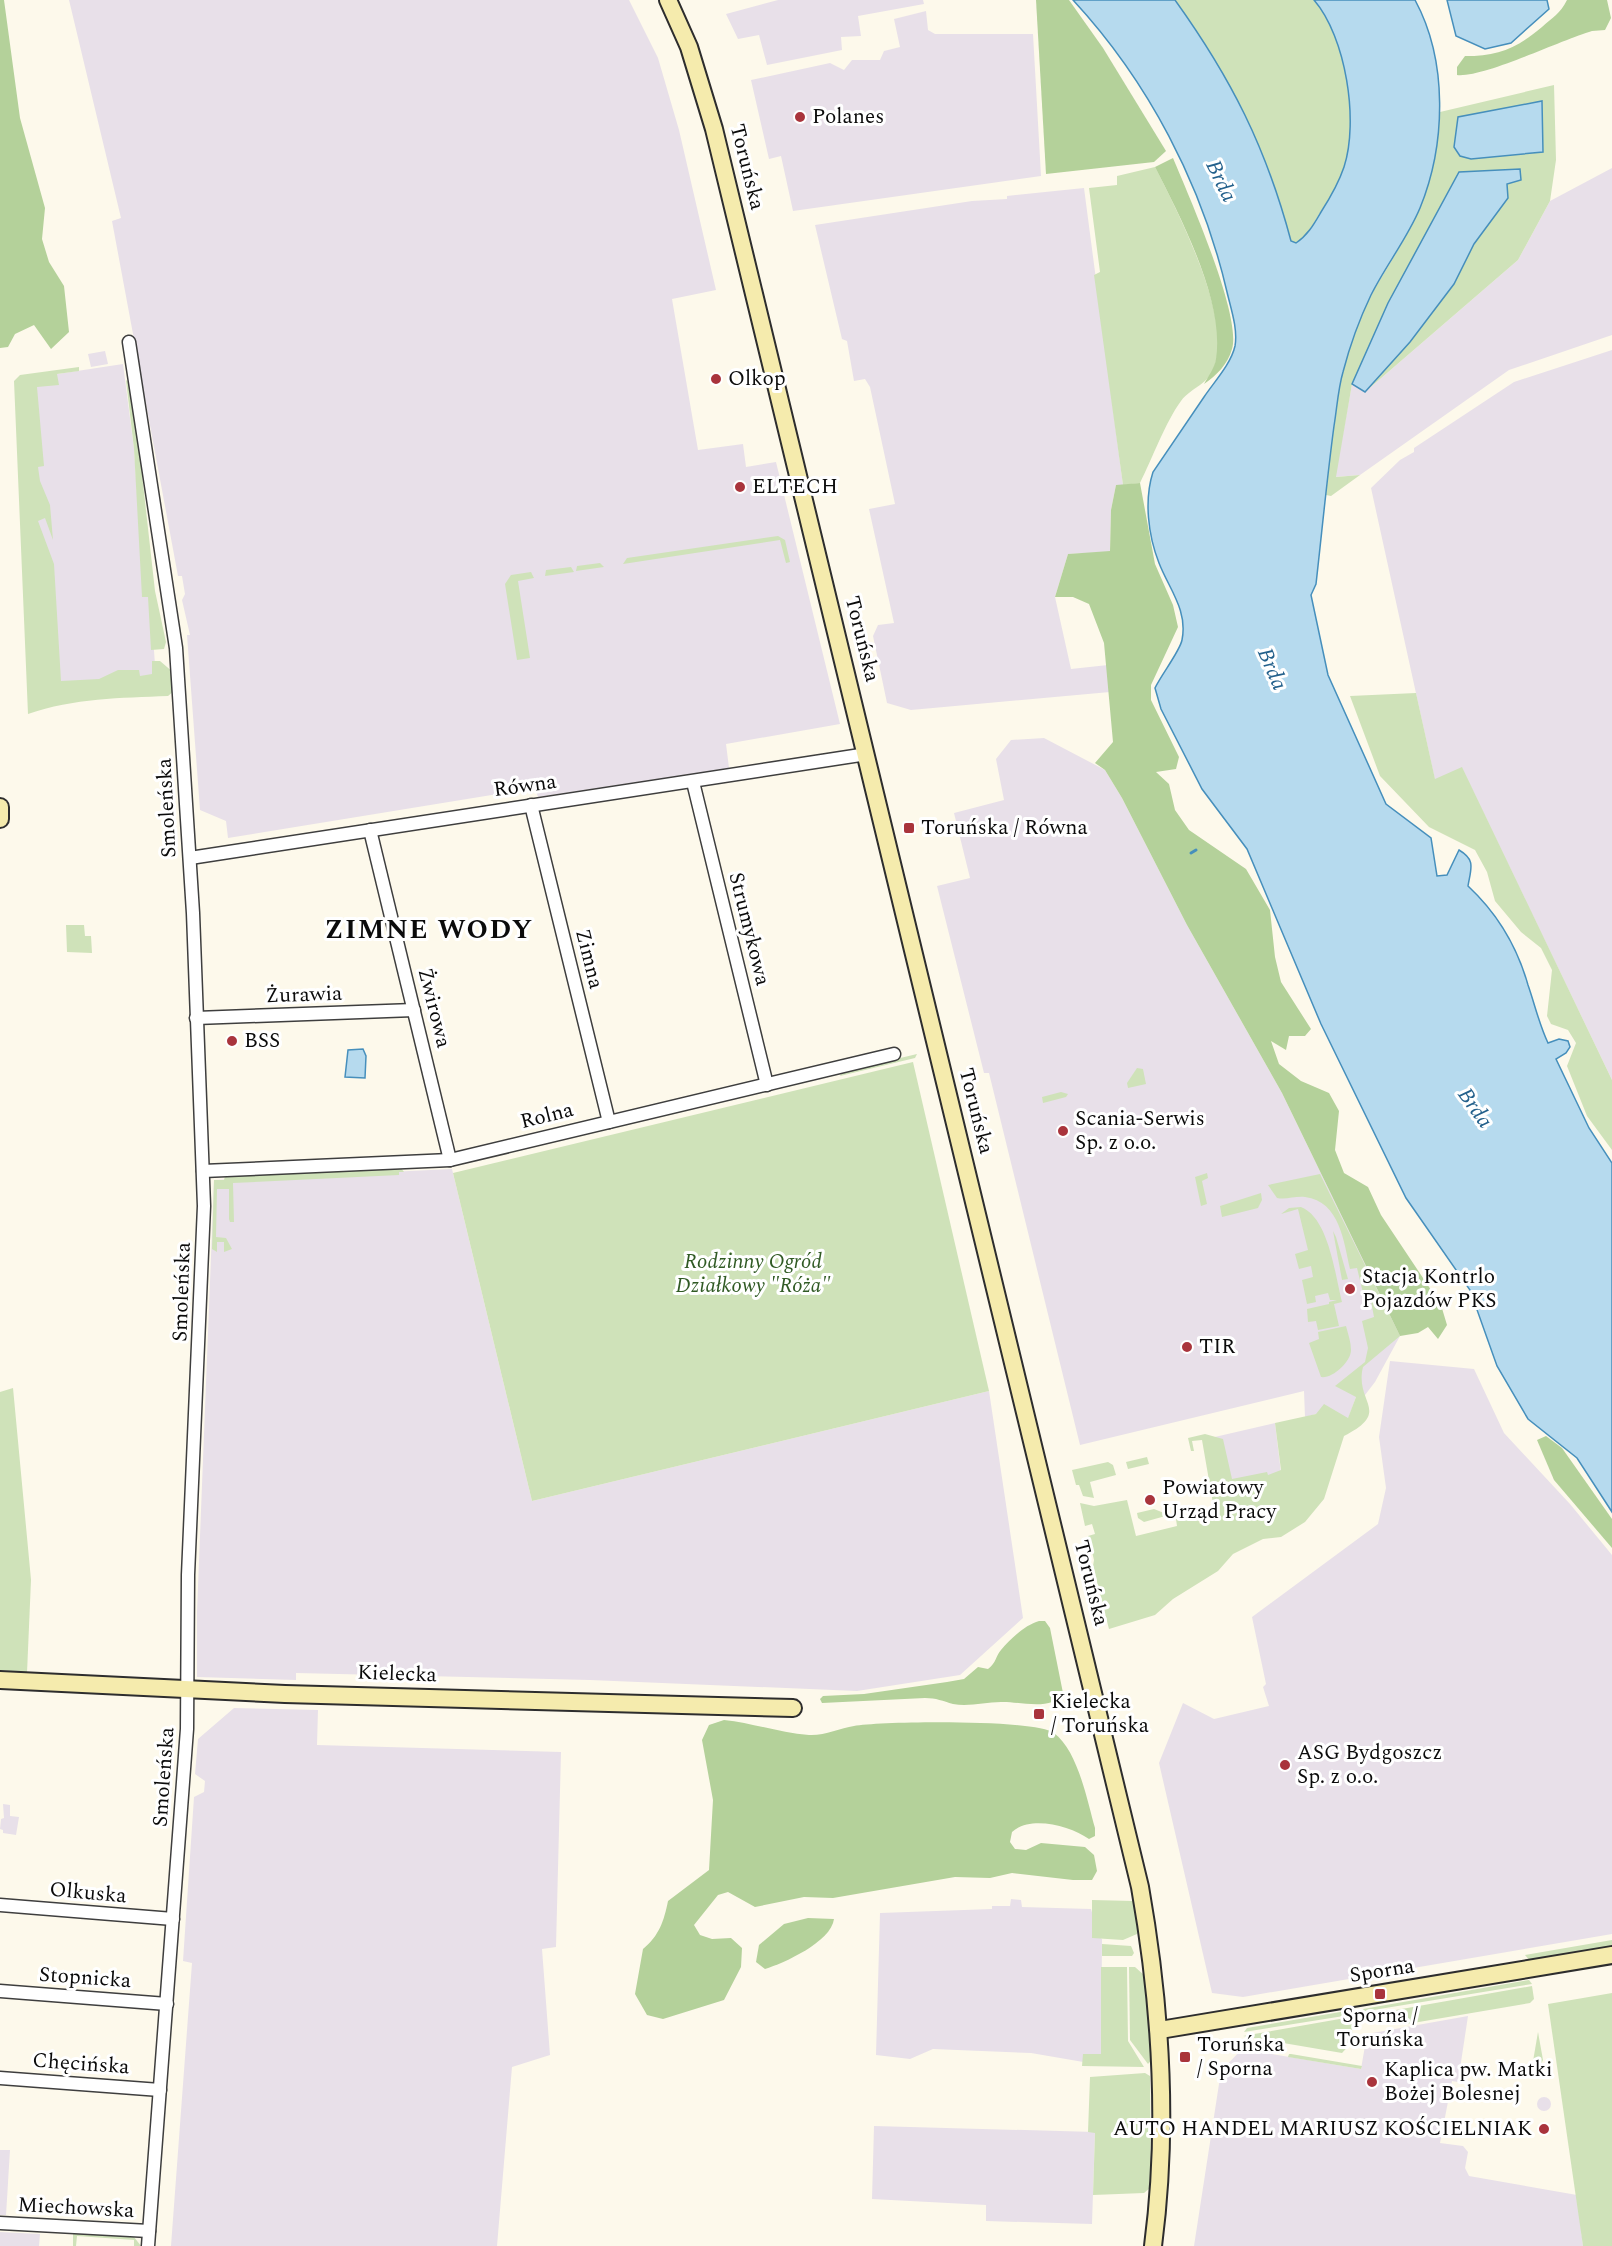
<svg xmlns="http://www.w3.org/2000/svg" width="1612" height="2246" viewBox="0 0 1612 2246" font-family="Spectral,serif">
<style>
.industrial{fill:#e8e0e9}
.green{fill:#cfe2b9}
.forest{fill:#b4d19a}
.water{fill:#b6daee;stroke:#468fbc;stroke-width:1.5}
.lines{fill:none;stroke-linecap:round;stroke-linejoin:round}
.stream{stroke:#468fbc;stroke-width:3}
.street-casing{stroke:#3e3e3e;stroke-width:15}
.secondary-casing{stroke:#2d2d2d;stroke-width:20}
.street{stroke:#fff;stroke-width:12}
.secondary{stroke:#f5ebad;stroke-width:16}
.poi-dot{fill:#a9343c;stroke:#fff;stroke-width:2}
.labels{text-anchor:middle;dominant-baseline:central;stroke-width:6;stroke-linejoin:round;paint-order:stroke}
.poi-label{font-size:21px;fill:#0b0b0b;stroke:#fff;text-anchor:start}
.street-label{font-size:21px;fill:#0b0b0b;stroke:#fff}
.park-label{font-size:21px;font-style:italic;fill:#305a24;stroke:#fff}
.water-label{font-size:22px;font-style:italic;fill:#24618c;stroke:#fff}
.district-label{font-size:27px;font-weight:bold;letter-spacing:1.5px;fill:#0b0b0b;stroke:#fff}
</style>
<rect width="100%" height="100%" fill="#fdf9eb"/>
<g class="industrial">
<path d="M 69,0 L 629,0 L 658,58 L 679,130 L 716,290 L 672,299 L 698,450 L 743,444 L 746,467 L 776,462 L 840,724 L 726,744 L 729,768 L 538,797 L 535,788 L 228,838 L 226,821 L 200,810 L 187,635 L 190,635 L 182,600 L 185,594 L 182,576 L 178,576 L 112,221 L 121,218 Z"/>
<path d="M 778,0 L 923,0 L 924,4 L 858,16 L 861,36 L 841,37 L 842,50 L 767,65 L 759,35 L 738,39 L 726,14 Z"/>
<path d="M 926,11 L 928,30 L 935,34 L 1033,34 L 1041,176 L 793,211 L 781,156 L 769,159 L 751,80 L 830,63 L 844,70 L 852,60 L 880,60 L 884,51 L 900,47 L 894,19 Z"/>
<path d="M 1612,168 L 1612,335 L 1509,370 L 1360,475 L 1335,477 L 1352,384 L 1365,392 L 1518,260 L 1550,201 Z"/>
<path d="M 1084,188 L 1123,485 L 1116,485 L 1111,510 L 1110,552 L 1068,554 L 1055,597 L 1071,669 L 1108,665 L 1110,692 L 911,710 L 887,703 L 873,636 L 878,625 L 894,623 L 869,509 L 895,504 L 870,387 L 865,379 L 854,381 L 847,341 L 842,339 L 815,225 L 972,201 L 1007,199 L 1007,196 Z"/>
<path d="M 1612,350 L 1612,1080 L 1462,768 L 1435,780 L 1371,488 L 1400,460 L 1414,452 L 1414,448 L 1514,382 Z"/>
<path d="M 105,351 L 108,364 L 91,367 L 88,354 Z"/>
<path d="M 123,364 L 134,449 L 143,583 L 150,594 L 157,693 L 30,698 L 18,380 Z"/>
<path d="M 1044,738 L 1105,770 L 1122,798 L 1187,925 L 1282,1093 L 1400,1336 L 1375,1382 L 1365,1395 L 1356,1397 L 1348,1419 L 1316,1414 L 1305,1417 L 1304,1391 L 1080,1445 L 989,1073 L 984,1073 L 937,886 L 970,878 L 954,813 L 1004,800 L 996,759 L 1011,740 Z"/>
<path d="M 452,1169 L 532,1501 L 989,1391 L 1023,1618 L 960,1675 L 857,1691 L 590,1680 L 296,1673 L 296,1680 L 197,1677 L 197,1612 L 214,1180 Z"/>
<path d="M 1390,1361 L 1474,1369 L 1504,1433 L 1570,1504 L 1612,1555 L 1612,1934 L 1243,1997 L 1212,1993 L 1159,1763 L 1183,1703 L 1214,1719 L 1269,1706 L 1263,1687 L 1266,1684 L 1252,1617 L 1378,1524 L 1386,1488 L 1379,1437 Z"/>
<path d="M 1275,1423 L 1281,1473 L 1219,1500 L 1206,1439 Z"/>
<path d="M 234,1708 L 318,1710 L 317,1745 L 561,1752 L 556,1947 L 542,1949 L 550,2055 L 512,2067 L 497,2246 L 171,2246 L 192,1963 L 183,1961 L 194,1797 L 204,1792 L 205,1781 L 195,1774 L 198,1739 Z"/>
<path d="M 3,1804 L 10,1805 L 10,1816 L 19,1817 L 16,1835 L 3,1833 L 3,1830 L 0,1829 L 1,1819 L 4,1818 Z"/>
<path d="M 1011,1899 L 1021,1900 L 1022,1907 L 1091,1909 L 1099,1937 L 1102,1939 L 1101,2061 L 1095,2064 L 1031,2053 L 933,2049 L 910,2059 L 876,2055 L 880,1913 L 992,1909 L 992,1906 L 1010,1906 Z"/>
<path d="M 1468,2016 L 1458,2082 L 1452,2081 L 1440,2143 L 1463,2146 L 1468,2152 L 1465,2168 L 1469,2176 L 1577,2195 L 1583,2246 L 1194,2246 L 1221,2071 L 1242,2049 L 1361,2069 L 1367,2034 Z"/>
<circle cx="1544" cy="2104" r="7"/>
<path d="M 874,2126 L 1095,2132 L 1092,2224 L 986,2221 L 986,2205 L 872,2199 Z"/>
<path d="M 0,2150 L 10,2150 L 6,2215 L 0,2215 Z"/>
<path d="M 0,2232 L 40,2234 L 39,2246 L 0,2246 Z"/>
</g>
<g class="green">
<path d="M 1175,0 L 1314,0 C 1346,37 1359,121 1344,167 C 1339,182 1330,198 1321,211 C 1313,224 1308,235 1296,243 L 1291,241 C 1266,148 1231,78 1175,0 Z"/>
<path d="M 1554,85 L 1556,160 L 1550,201 L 1518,260 L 1365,392 L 1410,342 L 1454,284 L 1474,244 L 1507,198 L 1459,172 L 1352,384 L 1336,477 L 1360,475 L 1331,496 L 1326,495 C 1330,440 1336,381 1355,330 C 1368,295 1390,266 1407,234 C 1427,196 1436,154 1440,112 Z"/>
<path d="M 1155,167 C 1178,212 1229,312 1216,361 C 1210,386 1192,386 1181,401 C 1166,421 1152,459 1140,483 L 1123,485 L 1094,275 L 1100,272 L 1089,188 L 1117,185 L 1117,176 Z"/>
<path d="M 79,367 L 79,371 L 57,374 L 59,385 L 37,387 L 44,466 L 38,467 L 40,481 L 50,505 L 53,540 L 45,518 L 38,521 L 54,564 L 61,681 L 99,679 L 118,670 L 139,670 L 140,676 L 152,674 L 152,661 L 160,661 L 174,673 L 175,690 L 168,696 C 121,698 74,698 28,714 L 14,381 L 20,375 Z"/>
<path d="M 126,380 L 132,385 L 155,591 L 166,642 L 164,649 L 151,650 L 148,597 L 142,597 L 134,449 Z"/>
<path d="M 778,536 L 785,540 L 790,562 L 786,563 L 780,540 L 623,564 L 627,558 Z"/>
<path d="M 600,563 L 604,567 L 576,571 L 577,566 Z"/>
<path d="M 571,567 L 574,572 L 545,576 L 546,570 Z"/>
<path d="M 531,572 L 534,578 L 518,581 L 530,658 L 517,660 L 505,584 L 511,575 Z"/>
<path d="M 1416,693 L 1435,779 L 1462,767 L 1612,1080 L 1612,1150 L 1587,1116 L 1567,1066 L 1576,1043 L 1568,1030 L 1551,1024 L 1547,1016 L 1552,970 L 1541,948 L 1521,932 L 1495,901 L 1487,872 L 1475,850 L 1429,827 L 1380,776 L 1350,696 Z"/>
<path d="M 66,925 L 84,925 L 85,936 L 91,936 L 92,953 L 67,952 Z"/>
<path d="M 917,1054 L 915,1058 L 840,1076 L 842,1072 Z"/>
<path d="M 913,1062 L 989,1391 L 532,1501 L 453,1173 Z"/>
<path d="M 1137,1068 L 1143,1069 L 1146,1084 L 1128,1088 L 1127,1083 Z"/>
<path d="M 1061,1092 L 1068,1094 L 1066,1097 L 1043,1103 L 1042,1097 Z"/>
<path d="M 401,1168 L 404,1172 L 399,1172 L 399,1175 L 233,1183 L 234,1222 L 230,1222 L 229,1219 L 229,1189 L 217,1189 L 216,1237 L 226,1238 L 232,1249 L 224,1252 L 224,1242 L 217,1242 L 217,1252 L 212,1249 L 214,1180 L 224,1180 L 225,1176 Z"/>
<path d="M 1207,1173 L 1208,1178 L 1202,1181 L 1207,1204 L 1201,1206 L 1195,1177 Z"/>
<path d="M 1320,1174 L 1400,1336 L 1363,1367 C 1354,1403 1393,1411 1344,1436 L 1324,1499 L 1305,1522 L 1281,1537 L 1263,1539 L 1233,1554 L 1218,1571 L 1173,1599 L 1155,1615 L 1109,1629 L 1093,1566 L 1094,1560 L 1088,1536 L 1095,1534 L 1092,1524 L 1085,1526 L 1080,1503 L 1094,1506 L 1127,1500 L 1136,1536 L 1177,1526 L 1176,1519 L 1196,1514 L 1200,1524 L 1210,1521 L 1210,1517 L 1215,1515 L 1202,1440 L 1192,1441 L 1194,1451 L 1191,1451 L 1188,1438 L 1205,1434 L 1223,1439 L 1232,1479 L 1267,1472 L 1268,1475 L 1281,1470 L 1275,1423 L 1316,1414 L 1324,1404 L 1348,1418 L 1356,1397 L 1335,1386 L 1365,1362 L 1368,1348 L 1362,1321 L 1374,1317 L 1370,1296 L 1364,1297 L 1357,1268 L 1350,1269 C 1344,1243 1340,1201 1305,1197 C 1295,1196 1286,1200 1277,1198 L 1268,1185 Z"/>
<path d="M 1261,1193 L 1262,1200 L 1258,1208 L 1222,1217 L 1220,1206 Z"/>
<path d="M 1301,1207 C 1329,1218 1335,1275 1342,1302 L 1334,1304 L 1339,1326 L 1318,1330 L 1316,1321 L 1308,1322 L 1307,1309 L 1329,1304 L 1329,1302 L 1337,1300 L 1330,1300 L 1328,1293 L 1315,1296 L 1316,1302 L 1307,1304 L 1302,1280 L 1313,1277 L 1311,1266 L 1299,1269 L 1295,1254 L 1308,1250 L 1298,1209 L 1281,1214 L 1289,1208 Z"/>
<path d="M 1333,1231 L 1336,1237 L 1348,1279 L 1342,1280 Z"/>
<path d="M 1346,1326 C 1348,1334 1351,1342 1351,1350 C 1351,1362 1332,1379 1321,1377 L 1309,1343 L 1319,1339 L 1318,1332 Z"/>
<path d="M 13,1388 L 31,1580 L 27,1673 L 0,1670 L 0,1392 Z"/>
<path d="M 1147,1457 L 1149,1464 L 1128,1469 L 1126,1462 Z"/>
<path d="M 1108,1462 L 1113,1465 L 1116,1475 L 1090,1482 L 1094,1498 L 1083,1496 L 1079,1485 L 1076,1485 L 1072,1470 Z"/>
<path d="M 1154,1509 L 1169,1515 L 1144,1522 L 1138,1518 L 1137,1513 Z"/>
<path d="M 1092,1900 L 1133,1901 L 1139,1928 L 1137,1934 L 1123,1940 L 1092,1938 Z"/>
<path d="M 1612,1940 L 1612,1949 L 1530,1961 L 1525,1955 Z"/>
<path d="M 1102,1944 L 1131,1946 L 1134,1953 L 1132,1956 L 1102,1956 Z"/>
<path d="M 1101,1967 L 1127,1967 L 1128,2041 L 1144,2067 L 1082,2066 L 1083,2054 L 1101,2054 Z"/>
<path d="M 1129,1967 L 1135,1967 L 1145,1976 L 1152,2059 L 1148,2064 L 1130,2040 Z"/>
<path d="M 1529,1980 L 1532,1984 L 1361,2012 L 1363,2009 Z"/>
<path d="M 1532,1986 L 1534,1999 L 1530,2003 L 1407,2024 L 1399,2022 L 1393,2012 L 1362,2016 Z"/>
<path d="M 1612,1993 L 1612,2246 L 1583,2246 L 1548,2004 Z"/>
<path d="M 1346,2011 L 1350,2015 L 1244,2032 L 1247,2028 Z"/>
<path d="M 1351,2017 L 1353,2041 L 1342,2053 L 1243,2036 Z"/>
<path d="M 1538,2032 L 1543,2060 L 1538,2071 L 1531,2073 Z"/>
<path d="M 1289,2054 L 1291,2054 L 1362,2066 L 1361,2069 L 1288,2057 Z"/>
<path d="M 1145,2073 L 1150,2076 L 1151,2187 L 1144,2193 L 1093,2195 L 1095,2133 L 1088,2132 L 1090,2077 Z"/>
<path d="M 73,2232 L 134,2237 L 141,2246 L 134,2246 L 134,2240 L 77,2236 L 76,2246 L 73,2246 Z"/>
</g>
<g class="forest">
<path d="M 0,0 L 4,0 L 20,118 L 45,208 L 42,239 L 49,262 L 64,286 L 69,332 L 51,349 L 34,325 L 15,334 L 8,347 L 0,348 Z"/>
<path d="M 1036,0 L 1069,0 L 1103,48 L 1166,151 L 1154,162 L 1046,174 Z"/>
<path d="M 1567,0 L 1607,0 L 1611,18 L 1605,30 L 1592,31 C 1561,40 1483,78 1457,75 L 1457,67 L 1465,56 C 1498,56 1517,48 1542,27 C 1553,17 1560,14 1567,0 Z"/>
<path d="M 1173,158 C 1188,194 1242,316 1232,349 C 1228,364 1216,376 1204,384 C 1208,377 1215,367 1216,359 C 1225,302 1181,218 1155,167 Z"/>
<path d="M 1140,483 L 1155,564 L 1173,605 L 1178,627 L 1151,685 L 1151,700 L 1179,757 L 1176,769 L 1156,772 L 1169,784 L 1175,810 L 1189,830 L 1246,869 L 1270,910 L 1275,957 L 1281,982 L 1311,1029 L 1305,1036 L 1289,1036 L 1286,1050 L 1271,1041 L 1279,1064 L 1301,1081 L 1329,1093 L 1339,1111 L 1335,1150 L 1344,1173 L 1368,1187 L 1381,1215 L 1441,1305 L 1447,1325 L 1438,1339 L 1428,1327 L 1418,1333 L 1400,1336 L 1282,1093 L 1187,925 L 1122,798 L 1105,770 L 1095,763 L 1113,742 L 1104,643 L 1089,604 L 1073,597 L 1055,597 L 1068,554 L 1110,551 L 1111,510 L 1116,485 Z"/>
<path d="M 1546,1436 L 1562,1448 L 1612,1519 L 1612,1548 L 1554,1480 L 1537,1440 Z"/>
<path d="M 1039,1621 L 1045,1621 L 1050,1628 L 1063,1693 C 1053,1712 1018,1701 1001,1702 C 985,1702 969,1707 953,1704 C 943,1701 936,1698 925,1698 L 822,1703 L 820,1699 L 823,1696 L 864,1694 L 947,1682 L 964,1679 L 978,1667 L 988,1669 C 997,1662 995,1657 1001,1650 C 1010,1639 1025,1625 1039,1621 Z"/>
<path d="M 724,1720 C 753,1723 780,1733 809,1735 C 824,1736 840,1728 854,1726 C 881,1721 1036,1719 1054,1733 C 1078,1751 1087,1800 1095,1828 L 1095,1836 L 1089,1839 C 1070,1826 1031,1815 1012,1832 L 1010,1842 L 1015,1849 L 1026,1850 L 1041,1843 L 1085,1847 L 1094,1855 L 1097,1871 L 1092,1880 L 1073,1880 L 1012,1873 L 990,1878 L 955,1877 L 833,1898 L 804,1897 L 755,1907 L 728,1892 L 718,1895 L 694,1925 L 700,1935 L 712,1939 L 731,1938 L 742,1948 L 741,1967 L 724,2000 L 663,2019 L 647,2015 L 635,1994 L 643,1949 C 659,1936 664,1921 668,1901 L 709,1870 L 713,1800 L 702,1740 L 709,1725 Z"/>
<path d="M 808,1918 L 834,1919 C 831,1942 784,1963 765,1969 L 756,1962 L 759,1945 L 784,1924 Z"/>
</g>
<g class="water">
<path d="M 1073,0 L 1175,0 C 1231,78 1266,147 1291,241 L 1296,243 C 1308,235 1314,224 1321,212 C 1330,198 1339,182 1344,167 C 1359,121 1346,37 1314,0 L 1415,0 C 1448,61 1446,144 1420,208 C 1407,239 1386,265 1371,295 C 1359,320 1350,345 1343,372 C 1338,389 1337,408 1334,426 C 1327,478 1322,531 1316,584 L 1311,595 L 1328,675 L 1386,804 L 1431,838 L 1437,876 L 1447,875 L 1459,850 C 1476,860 1471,868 1468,886 C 1497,913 1517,946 1528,985 C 1535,1005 1539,1024 1548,1043 L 1559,1039 L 1568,1041 L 1570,1047 L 1566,1053 L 1556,1059 L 1589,1128 L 1612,1163 L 1612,1512 L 1577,1458 L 1528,1419 L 1497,1366 L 1470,1290 L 1406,1198 L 1321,1024 L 1247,849 L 1202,789 L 1161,709 L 1155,688 C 1161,675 1180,651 1182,640 C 1188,610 1169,589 1159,563 C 1148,535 1144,500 1153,472 C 1170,447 1187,422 1204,397 C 1214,382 1231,364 1235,346 C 1238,329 1231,309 1227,292 C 1202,184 1148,81 1073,0 Z"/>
<path d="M 1447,0 L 1547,0 L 1549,9 L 1511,43 L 1485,49 L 1456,36 Z"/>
<path d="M 1542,101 L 1543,152 L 1471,159 L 1460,156 L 1454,147 L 1458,117 Z"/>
<path d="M 1520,169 L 1521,180 L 1507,184 L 1508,198 L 1474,244 L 1454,284 L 1410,342 L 1365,392 L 1352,384 L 1388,303 L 1459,172 Z"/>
<path d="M 363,1049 L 366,1056 L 365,1078 L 345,1077 L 348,1050 Z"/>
</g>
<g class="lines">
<path class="stream" d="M 1191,853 L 1196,850"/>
<defs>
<g id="street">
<path d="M 129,342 L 176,648 L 193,913 L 204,1206 L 188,1575 L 187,1729 L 148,2246"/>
<path d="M 693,782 L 767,1085"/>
<path d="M 531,805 L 609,1122"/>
<path d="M 370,830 L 450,1160"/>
<path d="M 190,858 L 867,754"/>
<path d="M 196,1018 L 414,1010"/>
<path d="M 203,1171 L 450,1160 L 894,1054"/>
<path d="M 0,1905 L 173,1919"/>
<path d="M 0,1991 L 167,2004"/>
<path d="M 0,2078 L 160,2090"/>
<path d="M 0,2223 L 149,2231"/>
</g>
<g id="secondary">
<path d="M 668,0 L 689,47 L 714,129 L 1140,1887 C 1161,2006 1169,2125 1153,2246"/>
<path d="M 0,807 L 0,819"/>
<path d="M 0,1680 L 285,1694 L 793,1708"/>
<path d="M 1160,2030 L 1612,1955"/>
</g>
</defs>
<use href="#street" class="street-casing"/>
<use href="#secondary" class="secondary-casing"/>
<use href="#street" class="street"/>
<use href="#secondary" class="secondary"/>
</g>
<g class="poi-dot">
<circle cx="800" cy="117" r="6"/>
<circle cx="716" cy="379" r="6"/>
<circle cx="740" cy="487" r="6"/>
<rect x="903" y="822" width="12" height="12" rx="3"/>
<circle cx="232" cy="1041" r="6"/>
<circle cx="1063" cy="1131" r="6"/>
<circle cx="1350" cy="1289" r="6"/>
<circle cx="1187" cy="1347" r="6"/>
<circle cx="1150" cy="1500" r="6"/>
<rect x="1033" y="1708" width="12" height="12" rx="3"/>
<circle cx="1285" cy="1765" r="6"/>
<rect x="1374" y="1988" width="12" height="12" rx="3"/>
<rect x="1179" y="2051" width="12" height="12" rx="3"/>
<circle cx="1372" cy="2082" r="6"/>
<circle cx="1544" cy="2129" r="6"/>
</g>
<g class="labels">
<g class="poi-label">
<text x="812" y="117">Polanes</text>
<text x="728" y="379">Olkop</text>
<text x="752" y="487">ELTECH</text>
<text x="921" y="828">Toruńska / Równa</text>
<text x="244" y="1041">BSS</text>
<text x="1075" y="1119">Scania-Serwis<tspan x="1075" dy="24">Sp. z o.o.</tspan></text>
<text x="1362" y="1277">Stacja Kontrlo<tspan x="1362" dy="24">Pojazdów PKS</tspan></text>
<text x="1199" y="1347">TIR</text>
<text x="1162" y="1488">Powiatowy<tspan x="1162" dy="24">Urząd Pracy</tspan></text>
<text x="1051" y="1702">Kielecka<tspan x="1051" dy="24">/ Toruńska</tspan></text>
<text x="1297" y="1753">ASG Bydgoszcz<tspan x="1297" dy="24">Sp. z o.o.</tspan></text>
<text x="1380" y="2016" text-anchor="middle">Sporna /<tspan x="1380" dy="24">Toruńska</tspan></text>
<text x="1197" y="2045">Toruńska<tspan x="1197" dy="24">/ Sporna</tspan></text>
<text x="1384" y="2070">Kaplica pw. Matki<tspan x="1384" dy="24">Bożej Bolesnej</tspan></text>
<text x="1532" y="2129" text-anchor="end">AUTO HANDEL MARIUSZ KOŚCIELNIAK</text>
</g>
<g class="street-label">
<text transform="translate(747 167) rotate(76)">Toruńska</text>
<text transform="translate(862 639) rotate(76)">Toruńska</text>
<text transform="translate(525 786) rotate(-8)">Równa</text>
<text transform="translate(167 808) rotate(-93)">Smoleńska</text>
<text transform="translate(749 929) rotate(76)">Strumykowa</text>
<text transform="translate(589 959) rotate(76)">Zimna</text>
<text transform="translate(304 995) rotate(-2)">Żurawia</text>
<text transform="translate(434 1008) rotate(76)">Żwirowa</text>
<text transform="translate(976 1111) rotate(76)">Toruńska</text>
<text transform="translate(547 1116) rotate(-14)">Rolna</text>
<text transform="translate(182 1292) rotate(-88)">Smoleńska</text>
<text transform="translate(1091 1583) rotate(76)">Toruńska</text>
<text transform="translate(397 1674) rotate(2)">Kielecka</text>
<text transform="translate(164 1777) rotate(-86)">Smoleńska</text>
<text transform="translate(88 1893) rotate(5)">Olkuska</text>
<text transform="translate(1382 1971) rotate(-9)">Sporna</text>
<text transform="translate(85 1978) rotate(4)">Stopnicka</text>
<text transform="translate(81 2064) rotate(4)">Chęcińska</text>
<text transform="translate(76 2208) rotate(3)">Miechowska</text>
</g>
<g class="park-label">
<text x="753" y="1262">Rodzinny Ogród<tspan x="753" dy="24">Działkowy "Róża"</tspan></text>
</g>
<g class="water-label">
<text transform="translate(1221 181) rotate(64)">Brda</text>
<text transform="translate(1272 669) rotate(67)">Brda</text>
<text transform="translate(1475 1108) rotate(55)">Brda</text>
</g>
<g class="district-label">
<text x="429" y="930">ZIMNE WODY</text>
</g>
</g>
</svg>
